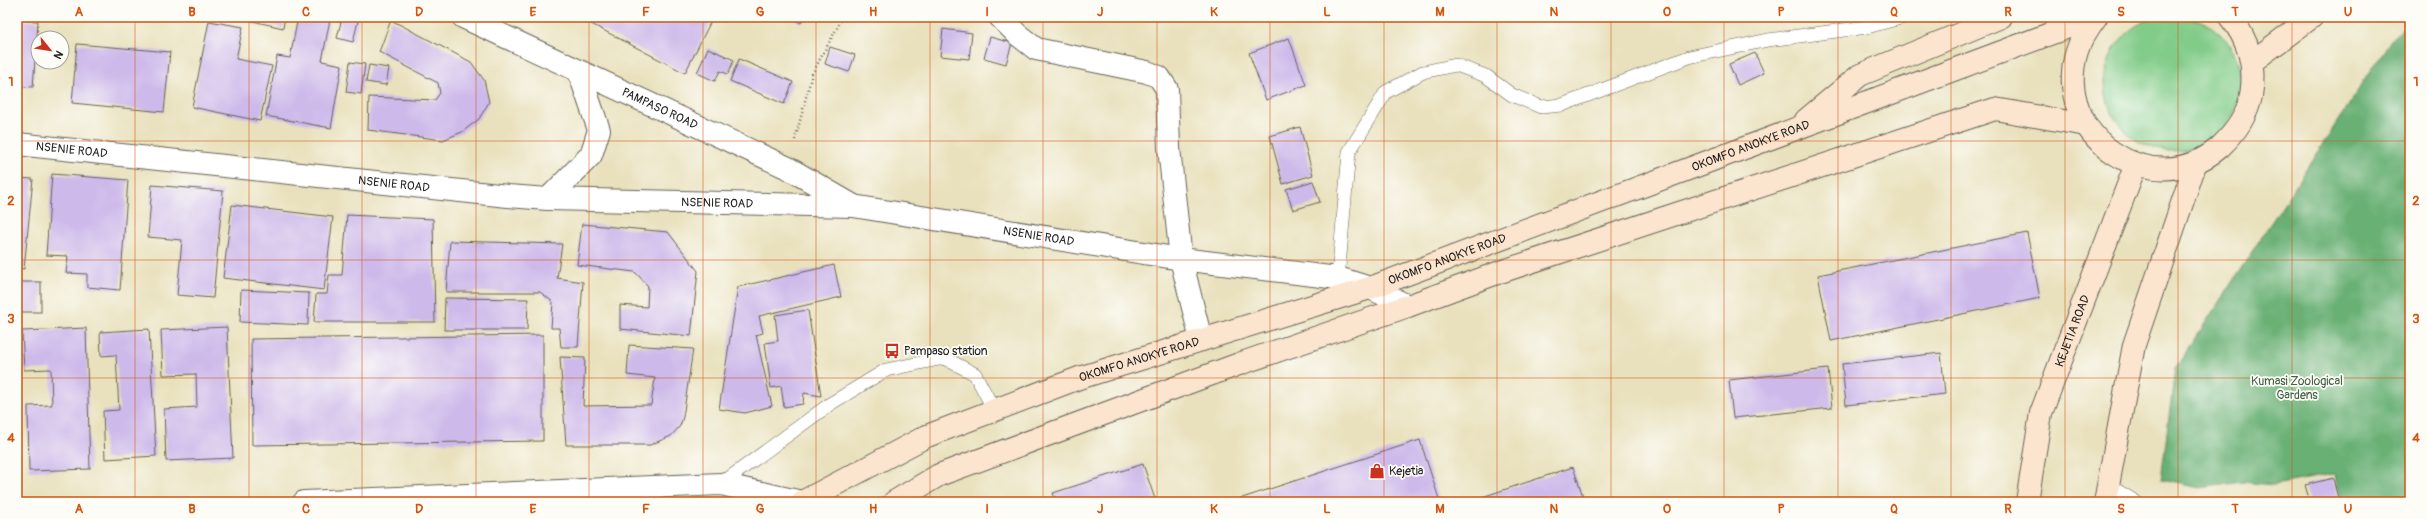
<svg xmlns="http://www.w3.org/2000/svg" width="2427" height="519" viewBox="0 0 2427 519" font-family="Pangolin,sans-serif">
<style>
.green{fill:#82cc89;stroke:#4f7452}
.forest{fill:#69b075;stroke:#426648}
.building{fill:#cdb9ea}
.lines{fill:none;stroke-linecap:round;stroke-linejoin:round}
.lane-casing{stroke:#646154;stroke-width:14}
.street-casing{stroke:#646154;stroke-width:24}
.secondary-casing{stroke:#646154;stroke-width:24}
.path{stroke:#646154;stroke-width:2.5;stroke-dasharray:1 3;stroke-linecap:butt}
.lane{stroke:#fff;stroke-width:13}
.street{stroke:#fff;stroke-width:22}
.secondary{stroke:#fbe5cf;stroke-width:22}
.grid{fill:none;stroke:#d4530e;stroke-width:1;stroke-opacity:0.55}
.labels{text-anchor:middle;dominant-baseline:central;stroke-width:3.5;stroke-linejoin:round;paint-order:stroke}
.street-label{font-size:12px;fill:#1c1c1c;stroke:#fdfcf7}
.poi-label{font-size:12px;fill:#1c1c1c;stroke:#fdfcf7;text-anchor:start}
.park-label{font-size:12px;fill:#456248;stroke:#fdfcf7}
.neatline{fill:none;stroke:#d4530e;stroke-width:1.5}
.grid-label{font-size:13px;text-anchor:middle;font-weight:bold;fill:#d4530e}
</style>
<rect width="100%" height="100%" fill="#fdfcf7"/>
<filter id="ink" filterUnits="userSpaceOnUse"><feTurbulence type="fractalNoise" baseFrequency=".025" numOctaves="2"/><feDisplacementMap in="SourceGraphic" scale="8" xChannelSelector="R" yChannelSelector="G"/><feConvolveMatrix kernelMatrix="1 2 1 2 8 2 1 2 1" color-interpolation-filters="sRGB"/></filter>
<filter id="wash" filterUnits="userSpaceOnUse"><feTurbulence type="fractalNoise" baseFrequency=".012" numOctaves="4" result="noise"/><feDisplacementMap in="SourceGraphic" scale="16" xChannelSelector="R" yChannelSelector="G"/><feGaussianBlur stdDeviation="0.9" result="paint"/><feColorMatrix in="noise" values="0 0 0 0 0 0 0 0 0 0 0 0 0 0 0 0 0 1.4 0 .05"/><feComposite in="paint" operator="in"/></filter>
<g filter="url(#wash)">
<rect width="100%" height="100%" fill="#e9e1bd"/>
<circle class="green" cx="2173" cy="83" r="68"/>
<path class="forest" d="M 2410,23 L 2410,502 L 2343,502 L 2334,474 L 2274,485 L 2242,482 L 2200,488 L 2161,480 L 2175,369 L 2393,37 Z"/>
<g id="blocks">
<g class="building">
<path d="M 249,17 L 285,17 L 283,28 L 248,20 Z"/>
<path d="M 298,17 L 359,17 L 353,42 L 337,38 L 341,22 L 330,19 L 322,61 L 342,65 L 331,128 L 266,116 L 277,56 L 290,58 Z"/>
<path d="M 578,17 L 713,17 L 685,73 Z"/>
<path d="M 790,17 L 804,17 L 801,23 Z"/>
<path d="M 17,20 L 38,21 L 33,87 L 17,86 Z"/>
<path d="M 391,20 L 471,62 L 484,80 L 489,102 L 479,119 L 462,132 L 443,140 L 368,130 L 369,97 L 435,100 L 440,93 L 438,83 L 379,52 Z"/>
<path d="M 209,21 L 243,27 L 236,59 L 272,66 L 260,121 L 192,107 Z"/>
<path d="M 943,29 L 972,33 L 969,59 L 940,56 Z"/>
<path d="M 990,37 L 1012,43 L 1006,64 L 984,58 Z"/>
<path d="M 1289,38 L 1306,85 L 1266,100 L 1249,53 Z"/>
<path d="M 77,44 L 170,52 L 164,112 L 72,103 Z"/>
<path d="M 830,47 L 855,55 L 849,72 L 825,64 Z"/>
<path d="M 708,48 L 734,60 L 728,74 L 720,71 L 715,81 L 697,73 Z"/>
<path d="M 1755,53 L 1764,73 L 1738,85 L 1729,64 Z"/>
<path d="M 739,59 L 793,82 L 784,104 L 730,81 Z"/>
<path d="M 350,62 L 365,64 L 361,94 L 346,92 Z"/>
<path d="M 369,65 L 389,68 L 386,85 L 366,82 Z"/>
<path d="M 1300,127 L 1313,175 L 1283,184 L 1270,136 Z"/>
<path d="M 52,174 L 128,180 L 120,290 L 87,287 L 87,274 L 66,273 L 68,256 L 46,255 Z"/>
<path d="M 17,178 L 33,179 L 24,269 L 17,268 Z"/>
<path d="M 1313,181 L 1320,202 L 1293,210 L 1286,189 Z"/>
<path d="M 152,185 L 223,191 L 213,298 L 177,295 L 182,240 L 148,237 Z"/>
<path d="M 232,205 L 333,217 L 324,290 L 223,278 Z"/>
<path d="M 347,215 L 433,219 L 435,322 L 314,322 L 316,294 L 327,294 L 329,275 L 342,275 Z"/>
<path d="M 582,224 L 668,232 L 698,271 L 691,336 L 620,329 L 620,305 L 647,307 L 648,286 L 635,272 L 577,265 Z"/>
<path d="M 2027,233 L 2040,298 L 1831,341 L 1818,275 Z"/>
<path d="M 450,241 L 562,244 L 557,278 L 583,282 L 578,347 L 561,347 L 559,328 L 551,328 L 553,302 L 540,292 L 446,292 Z"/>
<path d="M 834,265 L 841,297 L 759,316 L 763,333 L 756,335 L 772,406 L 745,413 L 719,409 L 738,287 Z"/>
<rect x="17" y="282" width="24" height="30"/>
<path d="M 241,290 L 309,293 L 308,325 L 240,322 Z"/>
<path d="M 445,298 L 528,299 L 527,330 L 444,330 Z"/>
<path d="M 808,310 L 821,396 L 804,393 L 803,404 L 784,407 L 781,386 L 771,388 L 765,343 L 778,341 L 775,315 Z"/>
<path d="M 227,327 L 233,458 L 166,461 L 164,409 L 197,407 L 196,374 L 163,375 L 161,330 Z"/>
<path d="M 86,328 L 90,469 L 29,471 L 28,406 L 52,405 L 51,369 L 24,370 L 22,331 Z"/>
<path d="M 149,329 L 156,456 L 105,459 L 103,411 L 119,410 L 116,355 L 101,356 L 100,332 Z"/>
<path d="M 543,335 L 543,441 L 252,445 L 251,339 Z"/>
<path d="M 629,345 L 693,349 L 683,417 L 680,426 L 671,436 L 650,445 L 566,445 L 560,357 L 585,358 L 583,406 L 651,405 L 655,378 L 627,375 Z"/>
<path d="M 1941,353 L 1945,394 L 1846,405 L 1842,364 Z"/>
<path d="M 1828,369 L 1832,408 L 1733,418 L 1729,380 Z"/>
<path d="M 1420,440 L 1440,502 L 1230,502 Z"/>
<path d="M 1143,464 L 1156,502 L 1056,502 L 1053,493 Z"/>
<path d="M 1573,467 L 1585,502 L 1467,502 Z"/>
<path d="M 2333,478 L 2339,502 L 2310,502 L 2305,485 Z"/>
</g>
</g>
</g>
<g filter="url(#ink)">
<use href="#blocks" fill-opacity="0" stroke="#646154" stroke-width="1"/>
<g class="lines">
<defs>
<g id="lane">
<path d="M 1338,278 L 1349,152 L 1386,92 L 1423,72 L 1456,65 L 1486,76 L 1512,95 L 1541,107 L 1562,105 L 1689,57 L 1768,40 L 1867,27 L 1904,17"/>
<path d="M 721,484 L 830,404 L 886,370 L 944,358 L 975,374 L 994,410"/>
<path d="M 2108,485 L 2136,502"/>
</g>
<g id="street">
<path id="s1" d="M 463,17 L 788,168 L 852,205"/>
<path d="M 1000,17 L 1018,35 L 1036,49 L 1147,72 L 1159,77 L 1167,89 L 1169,148 L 1181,259 L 1201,340"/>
<path id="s2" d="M 17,144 L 508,196 L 548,199 L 853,206 L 1181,259 L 1338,278 L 1370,288 L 1408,306"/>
<path d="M 548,199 L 591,155 L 599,130 L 579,72"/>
<path d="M 304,502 L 721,484 L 802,502"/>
</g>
<g id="secondary">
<path d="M 2096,17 C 2088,28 2081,38 2077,51 C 2051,136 2152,205 2220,147 C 2235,133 2247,116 2251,96 C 2256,66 2249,40 2230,17"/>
<path d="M 2253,61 L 2312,17"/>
<path d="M 1806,120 L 1860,75 L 2001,17"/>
<path id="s3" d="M 802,502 L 927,436 L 1079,378 L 1370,288 L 2095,17"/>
<path d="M 894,502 L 939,475 L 1239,364 L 1408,306 L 1500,272 L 1995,109 L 2086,125"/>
<path id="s4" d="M 2027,502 L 2041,413 L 2136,164"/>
<path d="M 2105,502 L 2134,345 L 2196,162"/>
</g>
</defs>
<use href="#lane" class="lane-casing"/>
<use href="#street" class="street-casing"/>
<use href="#secondary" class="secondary-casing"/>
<path class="path" d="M 795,140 L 812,74 L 843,17"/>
<use href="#lane" class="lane"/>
<use href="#street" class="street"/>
<use href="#secondary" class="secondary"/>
</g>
</g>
<path class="grid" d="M 135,17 L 135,502M 249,17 L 249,502M 362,17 L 362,502M 476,17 L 476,502M 589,17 L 589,502M 703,17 L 703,502M 816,17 L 816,502M 930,17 L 930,502M 1043,17 L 1043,502M 1157,17 L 1157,502M 1270,17 L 1270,502M 1384,17 L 1384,502M 1497,17 L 1497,502M 1611,17 L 1611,502M 1724,17 L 1724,502M 1838,17 L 1838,502M 1951,17 L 1951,502M 2065,17 L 2065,502M 2178,17 L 2178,502M 2292,17 L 2292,502M 17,141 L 2410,141M 17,260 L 2410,260M 17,378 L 2410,378"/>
<defs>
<symbol id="bus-bare" viewBox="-9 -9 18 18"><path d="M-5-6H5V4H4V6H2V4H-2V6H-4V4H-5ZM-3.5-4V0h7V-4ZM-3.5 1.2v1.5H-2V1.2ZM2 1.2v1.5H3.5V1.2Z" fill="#c8321e" stroke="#fdfcf7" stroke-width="2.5" paint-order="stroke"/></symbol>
<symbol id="shop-bare" viewBox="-9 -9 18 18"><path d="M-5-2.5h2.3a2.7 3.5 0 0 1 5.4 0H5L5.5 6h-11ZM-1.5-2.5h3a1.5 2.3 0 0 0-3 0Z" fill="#c8321e" stroke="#fdfcf7" stroke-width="2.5" paint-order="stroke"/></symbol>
</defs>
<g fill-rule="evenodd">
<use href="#bus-bare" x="881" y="340" width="22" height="22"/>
<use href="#shop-bare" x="1366" y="460" width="22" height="22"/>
</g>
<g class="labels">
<g class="street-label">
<text stroke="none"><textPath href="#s1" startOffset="217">PAMPASO ROAD</textPath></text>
<text stroke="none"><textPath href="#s3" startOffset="1015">OKOMFO ANOKYE ROAD</textPath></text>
<text stroke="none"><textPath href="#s2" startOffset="55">NSENIE ROAD</textPath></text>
<text stroke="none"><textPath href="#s2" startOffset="379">NSENIE ROAD</textPath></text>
<text stroke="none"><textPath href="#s2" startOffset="703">NSENIE ROAD</textPath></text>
<text stroke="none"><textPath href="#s2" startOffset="1027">NSENIE ROAD</textPath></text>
<text stroke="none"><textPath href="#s3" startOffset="691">OKOMFO ANOKYE ROAD</textPath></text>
<text stroke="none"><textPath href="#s4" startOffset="178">KEJETIA ROAD</textPath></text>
<text stroke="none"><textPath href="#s3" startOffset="367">OKOMFO ANOKYE ROAD</textPath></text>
</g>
<g class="poi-label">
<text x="904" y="351">Pampaso station</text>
<text x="1389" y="471">Kejetia</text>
</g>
<g class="park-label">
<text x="2297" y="381">Kumasi Zoological<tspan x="2297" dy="14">Gardens</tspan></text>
</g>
</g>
<rect width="2427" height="519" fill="none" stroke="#fdfcf7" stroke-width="44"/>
<g transform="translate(50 50) rotate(120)"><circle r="19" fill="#fdfcf7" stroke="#a3a29f"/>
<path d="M0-3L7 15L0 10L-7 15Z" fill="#c8321e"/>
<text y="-6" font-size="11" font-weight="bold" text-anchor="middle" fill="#1c1c1c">N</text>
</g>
<rect x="22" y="22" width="2383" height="475" class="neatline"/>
<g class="grid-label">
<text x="79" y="16">A</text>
<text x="192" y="16">B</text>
<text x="306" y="16">C</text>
<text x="419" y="16">D</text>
<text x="533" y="16">E</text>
<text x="646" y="16">F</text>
<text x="760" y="16">G</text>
<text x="873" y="16">H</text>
<text x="987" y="16">I</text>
<text x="1100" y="16">J</text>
<text x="1214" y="16">K</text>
<text x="1327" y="16">L</text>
<text x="1440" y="16">M</text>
<text x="1554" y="16">N</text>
<text x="1667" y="16">O</text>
<text x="1781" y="16">P</text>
<text x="1894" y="16">Q</text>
<text x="2008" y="16">R</text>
<text x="2121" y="16">S</text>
<text x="2235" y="16">T</text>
<text x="2348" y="16">U</text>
<text x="11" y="86">1</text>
<text x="2416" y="86">1</text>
<text x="11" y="205">2</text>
<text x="2416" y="205">2</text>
<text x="11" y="323">3</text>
<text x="2416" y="323">3</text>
<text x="11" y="442">4</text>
<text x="2416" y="442">4</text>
<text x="79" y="513">A</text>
<text x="192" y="513">B</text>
<text x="306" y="513">C</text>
<text x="419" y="513">D</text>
<text x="533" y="513">E</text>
<text x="646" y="513">F</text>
<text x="760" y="513">G</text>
<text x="873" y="513">H</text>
<text x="987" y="513">I</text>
<text x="1100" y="513">J</text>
<text x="1214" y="513">K</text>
<text x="1327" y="513">L</text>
<text x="1440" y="513">M</text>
<text x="1554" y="513">N</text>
<text x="1667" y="513">O</text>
<text x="1781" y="513">P</text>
<text x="1894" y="513">Q</text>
<text x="2008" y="513">R</text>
<text x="2121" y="513">S</text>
<text x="2235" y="513">T</text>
<text x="2348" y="513">U</text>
</g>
</svg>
